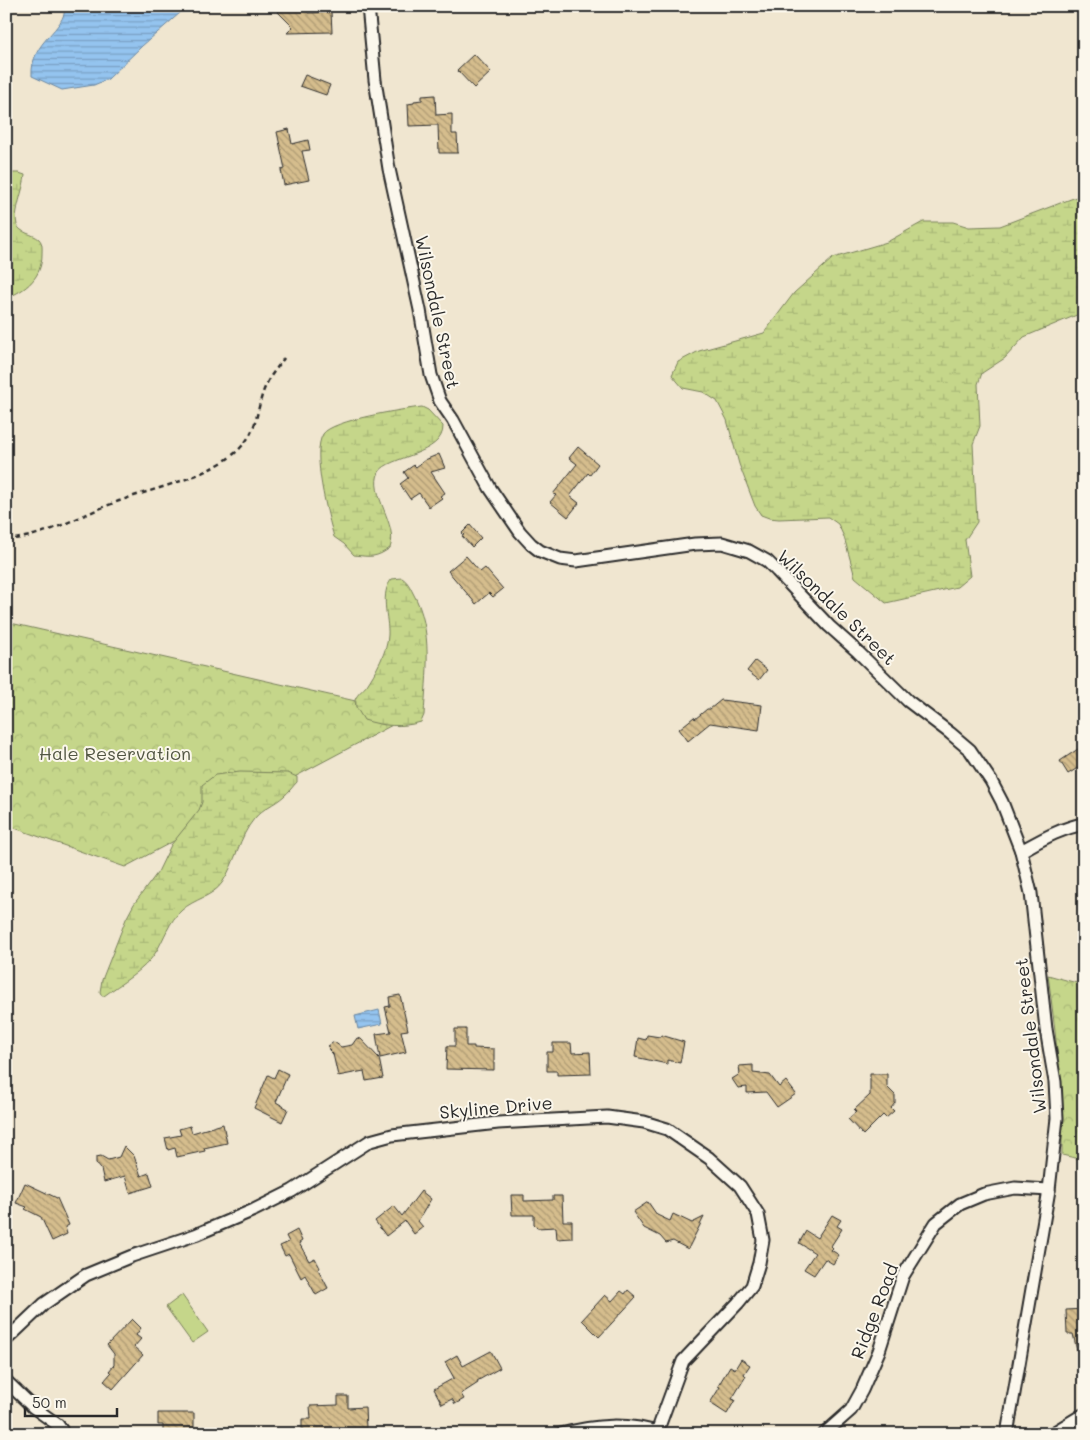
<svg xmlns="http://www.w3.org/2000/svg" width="1090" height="1440" viewBox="0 0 1090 1440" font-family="Mali,sans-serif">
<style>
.forest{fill:url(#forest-crowns);stroke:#78805a}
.wetland{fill:url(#wetland-marsh);stroke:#78805a}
.pitch{fill:#c5d68a;stroke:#78805a}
.water{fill:url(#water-rules);stroke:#6a87a1}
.building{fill:url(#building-back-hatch);stroke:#2b2b2b}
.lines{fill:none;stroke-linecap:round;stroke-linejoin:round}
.street-casing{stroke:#2b2b2b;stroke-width:15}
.secondary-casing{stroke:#2b2b2b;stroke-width:20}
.path{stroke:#2b2b2b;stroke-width:2.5;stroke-dasharray:5 4;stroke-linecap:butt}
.street{stroke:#fbf7ec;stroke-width:11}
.secondary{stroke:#fbf7ec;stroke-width:16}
.labels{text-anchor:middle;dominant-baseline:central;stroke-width:4;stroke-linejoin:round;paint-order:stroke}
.street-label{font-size:18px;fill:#2b2b2b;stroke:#fbf7ec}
.park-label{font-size:18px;fill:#525643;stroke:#fbf7ec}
</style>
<defs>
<pattern id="forest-crowns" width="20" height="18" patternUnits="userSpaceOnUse" patternTransform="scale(1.25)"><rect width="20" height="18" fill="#c5d68a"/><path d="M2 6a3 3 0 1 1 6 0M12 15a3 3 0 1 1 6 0" fill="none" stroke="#a9b877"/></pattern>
<pattern id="wetland-marsh" width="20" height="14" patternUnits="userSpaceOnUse" patternTransform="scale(1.25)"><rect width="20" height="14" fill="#c5d68a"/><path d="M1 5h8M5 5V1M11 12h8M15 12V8" fill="none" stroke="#a9b877"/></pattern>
<pattern id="water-rules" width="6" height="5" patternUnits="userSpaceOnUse" patternTransform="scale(1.25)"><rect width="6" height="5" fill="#94c4ef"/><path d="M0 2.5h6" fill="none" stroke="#799fc2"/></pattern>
<pattern id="building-back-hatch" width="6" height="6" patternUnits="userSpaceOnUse" patternTransform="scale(1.25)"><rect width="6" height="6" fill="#d5bd8d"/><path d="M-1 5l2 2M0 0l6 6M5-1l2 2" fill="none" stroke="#ad9a73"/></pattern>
</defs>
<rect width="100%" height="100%" fill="#f0e6d0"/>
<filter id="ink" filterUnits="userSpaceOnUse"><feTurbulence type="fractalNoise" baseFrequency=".02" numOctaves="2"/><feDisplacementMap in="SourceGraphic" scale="10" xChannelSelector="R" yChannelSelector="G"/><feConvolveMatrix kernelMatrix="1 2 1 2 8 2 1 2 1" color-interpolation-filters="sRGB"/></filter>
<g filter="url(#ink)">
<g class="forest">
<path d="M 6,622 L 413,714 L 125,867 L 6,825 Z"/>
<path d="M 1048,975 L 1084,985 L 1084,1160 L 1062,1155 C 1063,1094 1056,1035 1048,975 Z"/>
</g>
<g class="wetland">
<path d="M 6,173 L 19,173 L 25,175 C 24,189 13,213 17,225 C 20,233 33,234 39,239 C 43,243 42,249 42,254 C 42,277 27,290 6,298 Z"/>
<path d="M 1084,194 L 1084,312 L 1024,337 L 1005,358 L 982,373 L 978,384 L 980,426 L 973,444 L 977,522 L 965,540 L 970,576 L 957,587 L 886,603 L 855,577 L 844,537 L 838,524 L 828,517 L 779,519 L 769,518 L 761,515 L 755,506 L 739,464 L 727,420 L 717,401 L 703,392 L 683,388 L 672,375 L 678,362 L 699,351 L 764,333 L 794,293 L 833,258 L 887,242 L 923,222 L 953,222 L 969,227 L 1000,226 Z"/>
<path d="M 422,407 L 428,410 L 443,426 C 444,455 388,456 379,472 C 368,493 399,525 390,548 C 376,558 371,557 354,555 L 344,544 L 334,537 C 328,516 311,453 323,434 C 332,420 404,409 422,407 Z"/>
<path d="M 402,578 C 408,582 410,587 413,593 C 434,630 426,675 424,715 L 421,722 C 401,728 383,726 364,720 L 356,707 L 355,700 C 357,694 363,690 367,685 C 375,673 388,650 388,635 C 389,618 379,593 392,579 Z"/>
<path d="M 240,772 L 288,773 L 297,777 L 297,782 C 293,786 289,792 284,796 C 274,805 264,807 254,819 C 239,837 236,862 222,883 C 212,897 194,899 182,910 C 169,921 164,939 156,952 C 144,971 121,983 104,996 L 102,996 L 100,992 L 102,980 L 126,919 L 134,904 L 158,872 L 171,845 L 199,810 L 202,802 L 202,785 L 215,775 Z"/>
</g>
<path class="pitch" d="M 182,1295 L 208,1332 L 192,1343 L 166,1307 Z"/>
<g class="water">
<path d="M 65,6 L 188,6 L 142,46 L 108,79 L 94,85 L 62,90 L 32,76 C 30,40 66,31 65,6 Z"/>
<path d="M 379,1010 L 382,1024 L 358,1029 L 355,1016 Z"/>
</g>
<g class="building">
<path d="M 284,6 L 302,6 L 308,13 L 331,12 L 332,32 L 287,33 L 293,27 L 278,12 Z"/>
<path d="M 474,54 L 491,72 L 474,88 L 457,70 Z"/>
<path d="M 305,75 L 330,85 L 326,95 L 300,86 Z"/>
<path d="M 435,95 L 436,115 L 452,114 L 452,134 L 457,134 L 458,153 L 439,153 L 438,125 L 409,126 L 408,104 L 414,103 L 414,101 L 422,100 L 422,96 Z"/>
<path d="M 289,129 L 292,144 L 308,140 L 310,150 L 302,151 L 309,180 L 284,185 L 281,170 L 285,169 L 277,132 Z"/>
<path d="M 578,447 L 598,464 L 590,475 L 588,473 L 570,496 L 579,503 L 568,517 L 550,502 L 556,495 L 553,494 L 577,464 L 569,458 Z"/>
<path d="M 439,454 L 445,468 L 431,472 L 445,493 L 440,496 L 442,498 L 429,507 L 419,493 L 410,499 L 400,484 L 408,478 L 404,472 L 414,465 L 416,467 L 425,460 Z"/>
<path d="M 470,525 L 481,538 L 472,547 L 462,536 L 464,535 L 462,533 Z"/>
<path d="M 466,556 L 480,572 L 485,568 L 503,589 L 493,597 L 489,593 L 476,604 L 448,571 Z"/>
<path d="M 755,661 L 767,670 L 759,680 L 747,671 Z"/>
<path d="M 721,700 L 762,705 L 759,730 L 710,723 L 688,741 L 679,729 L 694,717 L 695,719 L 707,709 L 710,709 Z"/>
<path d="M 1084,745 L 1084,764 L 1068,774 L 1060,761 Z"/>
<path d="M 400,995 L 408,1030 L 401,1031 L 406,1052 L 380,1058 L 376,1034 L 391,1032 L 385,1007 L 390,1006 L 389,997 Z"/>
<path d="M 455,1029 L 466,1029 L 466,1046 L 474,1046 L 474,1048 L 494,1049 L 494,1070 L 446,1069 L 447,1046 L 455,1046 Z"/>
<path d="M 647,1035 L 660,1037 L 661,1035 L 684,1042 L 680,1063 L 667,1060 L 667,1064 L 635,1057 L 638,1038 L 646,1040 Z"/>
<path d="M 357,1038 L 361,1039 L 379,1058 L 383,1078 L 366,1081 L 364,1071 L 338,1076 L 333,1054 L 329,1050 L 328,1046 L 334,1042 L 341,1047 L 352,1045 Z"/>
<path d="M 553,1043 L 571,1043 L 572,1053 L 590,1052 L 591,1074 L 557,1075 L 557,1071 L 547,1071 L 547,1052 L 553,1052 Z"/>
<path d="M 753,1065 L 753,1073 L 770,1075 L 779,1087 L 786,1081 L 796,1094 L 777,1107 L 766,1092 L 747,1093 L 747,1087 L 738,1088 L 732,1079 L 740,1074 L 739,1066 Z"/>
<path d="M 278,1069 L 288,1074 L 276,1102 L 288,1109 L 282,1122 L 254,1108 L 268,1075 L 274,1078 Z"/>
<path d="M 870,1074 L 887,1074 L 887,1087 L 895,1095 L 895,1103 L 891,1108 L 894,1111 L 886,1118 L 883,1115 L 863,1135 L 848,1119 L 856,1112 L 854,1110 L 870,1095 Z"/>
<path d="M 223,1124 L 227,1143 L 204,1148 L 205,1151 L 177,1157 L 175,1148 L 168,1150 L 165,1138 L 181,1135 L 179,1129 L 190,1126 L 192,1133 Z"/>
<path d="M 124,1146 L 134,1156 L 141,1176 L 149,1173 L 153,1186 L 130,1193 L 125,1176 L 104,1182 L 101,1169 L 96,1163 L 96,1157 L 101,1156 L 108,1160 L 119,1157 Z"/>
<path d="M 25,1183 L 57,1198 L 69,1225 L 65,1227 L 67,1234 L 52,1241 L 41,1217 L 25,1209 L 27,1207 L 16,1203 Z"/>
<path d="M 421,1191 L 431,1199 L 418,1221 L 423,1227 L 414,1234 L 405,1221 L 386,1236 L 375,1221 L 394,1206 L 402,1216 Z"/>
<path d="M 511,1195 L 524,1195 L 524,1201 L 553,1200 L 553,1196 L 562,1196 L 563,1221 L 572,1221 L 572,1238 L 557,1239 L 556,1227 L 537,1228 L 534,1225 L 534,1215 L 512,1215 Z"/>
<path d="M 648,1202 L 657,1215 L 670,1221 L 673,1214 L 692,1223 L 704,1217 L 688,1249 L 673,1241 L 666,1243 L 660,1236 L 644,1228 L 633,1212 Z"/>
<path d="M 832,1215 L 841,1220 L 837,1226 L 842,1229 L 831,1246 L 833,1248 L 831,1250 L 839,1255 L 833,1264 L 825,1259 L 814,1275 L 804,1269 L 815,1253 L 799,1243 L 806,1231 L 817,1238 Z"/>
<path d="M 297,1230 L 302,1241 L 299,1243 L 309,1261 L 315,1258 L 320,1268 L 318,1269 L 328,1288 L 316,1295 L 305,1275 L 301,1278 L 289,1254 L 285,1256 L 280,1246 L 289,1242 L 286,1236 Z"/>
<path d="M 628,1290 L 636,1297 L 599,1337 L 582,1320 L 605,1295 L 612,1301 L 621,1291 L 625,1294 Z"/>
<path d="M 1084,1309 L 1084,1362 L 1080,1363 L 1073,1334 L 1067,1334 L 1066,1310 Z"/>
<path d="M 132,1319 L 141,1328 L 136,1335 L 141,1339 L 134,1347 L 143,1355 L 113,1389 L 104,1381 L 111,1373 L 109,1371 L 114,1365 L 114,1354 L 107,1345 Z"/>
<path d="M 491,1351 L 500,1368 L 477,1381 L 478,1383 L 461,1394 L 464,1399 L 455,1404 L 452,1399 L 442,1404 L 434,1389 L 454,1378 L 445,1362 L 457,1355 L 463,1366 Z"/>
<path d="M 741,1359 L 750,1365 L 744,1374 L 746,1376 L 732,1399 L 735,1400 L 727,1414 L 710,1403 L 720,1387 L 718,1386 L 730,1366 L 735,1369 Z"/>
<path d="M 338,1396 L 348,1396 L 348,1408 L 365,1407 L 366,1428 L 331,1429 L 331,1431 L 302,1433 L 302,1419 L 311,1419 L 310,1406 L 338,1405 Z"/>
<path d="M 158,1413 L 194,1413 L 194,1434 L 163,1432 L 163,1425 L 158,1425 Z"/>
</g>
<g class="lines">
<defs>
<g id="street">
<path d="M 368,6 L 375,80 L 389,169 L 420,310 L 431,375 L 440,401 L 453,420 L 490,488 L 520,532 L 531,544 L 540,551 L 560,559 L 576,561 L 695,544 L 722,543 L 749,551 L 767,561 L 777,571 L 829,626 L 858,652 L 908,701 L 950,733 L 970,750 L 991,781 L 1002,802 L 1021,851 L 1031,893 L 1046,1029 L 1055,1082 L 1057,1118 L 1049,1190 L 1007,1434"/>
<path d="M 1021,851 C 1041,840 1061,828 1084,824"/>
<path d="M 6,1340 L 44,1304 L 86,1275 L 132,1256 L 195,1235 L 254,1210 L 292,1191 L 370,1141 L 392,1135 L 498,1123 L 607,1117 L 644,1122 L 667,1129 L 709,1158 L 740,1186 L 758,1214 L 763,1240 L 759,1263 L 752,1286 L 738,1303 L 683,1361 L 657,1432"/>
<path d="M 6,1381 L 33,1407 L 58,1425 L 64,1434"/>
<path d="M 561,1434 C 595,1425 628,1422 662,1434"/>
<path d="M 824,1434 L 851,1410 L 862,1390 L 879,1351 L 903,1276 L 936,1223 L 960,1204 L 984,1194 L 1015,1188 L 1049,1190"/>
</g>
<path id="secondary" d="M 1056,1434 L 1084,1417"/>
</defs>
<use href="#street" class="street-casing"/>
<use href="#secondary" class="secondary-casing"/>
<path class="path" d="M 6,540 C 48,536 76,517 114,503 C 152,488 215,477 242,446 C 260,426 256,404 267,383 C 271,374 279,366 284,358"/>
<use href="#street" class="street"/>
<use href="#secondary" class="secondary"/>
</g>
</g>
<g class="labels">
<g class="street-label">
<text transform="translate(438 312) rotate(78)">Wilsondale Street</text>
<text transform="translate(837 607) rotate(44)">Wilsondale Street</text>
<text transform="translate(1030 1036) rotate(-97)">Wilsondale Street</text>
<text transform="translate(496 1107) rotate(-5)">Skyline Drive</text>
<text transform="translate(874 1311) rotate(-69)">Ridge Road</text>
</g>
<g class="park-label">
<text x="115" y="753">Hale Reservation</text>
</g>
</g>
<rect width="1090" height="1440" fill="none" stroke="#fbf7ec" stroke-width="25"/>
<rect x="12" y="12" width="1065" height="1415" fill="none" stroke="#2b2b2b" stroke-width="2" filter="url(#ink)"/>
<path d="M25 1408v8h92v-8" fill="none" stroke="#2b2b2b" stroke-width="2.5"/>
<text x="32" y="1408" font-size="15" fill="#2b2b2b" stroke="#fbf7ec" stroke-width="4" paint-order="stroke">50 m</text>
</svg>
